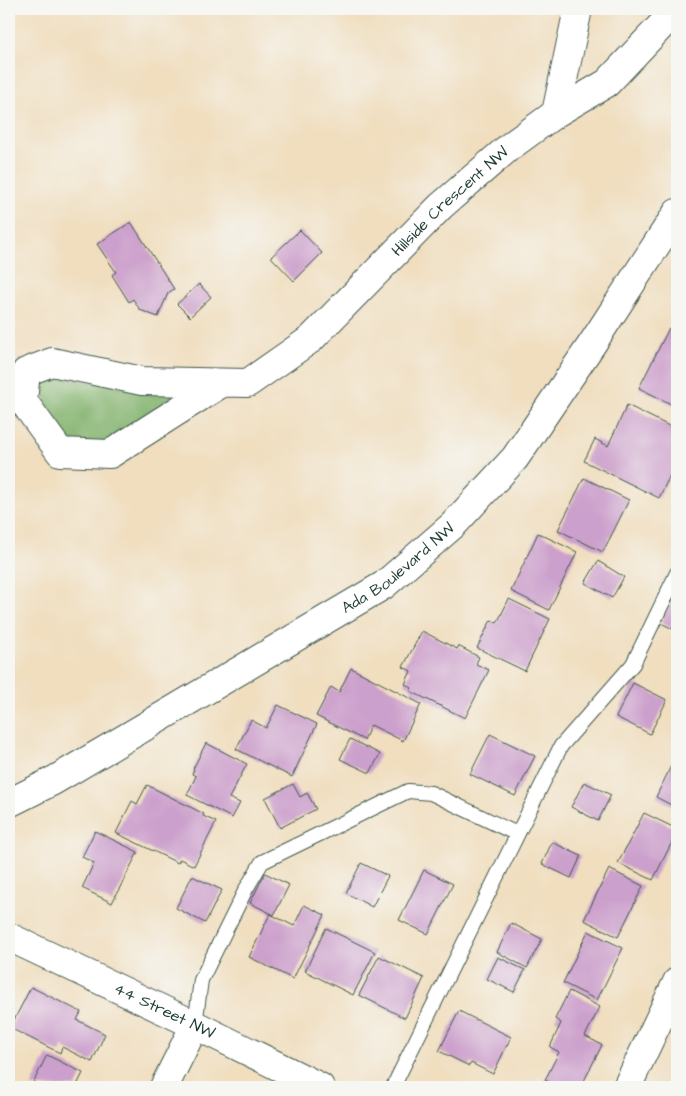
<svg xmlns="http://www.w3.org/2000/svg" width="686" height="1096" viewBox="0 0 686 1096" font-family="'Architects Daughter',sans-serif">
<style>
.forest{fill:#83b36e;stroke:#517851}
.building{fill:#cca0cc}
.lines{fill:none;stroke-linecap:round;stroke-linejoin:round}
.lane-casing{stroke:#3e5549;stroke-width:16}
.street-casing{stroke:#3e5549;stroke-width:30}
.lane{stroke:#fff;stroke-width:14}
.street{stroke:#fff;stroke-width:28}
.labels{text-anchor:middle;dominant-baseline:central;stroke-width:4.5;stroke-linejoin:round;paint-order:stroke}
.street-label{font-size:16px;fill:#1f3d34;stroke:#f6f6f2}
</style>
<rect width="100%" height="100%" fill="#f6f6f2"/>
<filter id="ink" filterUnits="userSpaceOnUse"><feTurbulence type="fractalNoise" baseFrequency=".02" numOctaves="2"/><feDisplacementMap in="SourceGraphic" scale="10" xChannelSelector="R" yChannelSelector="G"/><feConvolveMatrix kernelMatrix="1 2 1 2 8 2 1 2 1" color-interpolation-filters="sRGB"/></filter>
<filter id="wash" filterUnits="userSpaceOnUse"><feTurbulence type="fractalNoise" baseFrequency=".0096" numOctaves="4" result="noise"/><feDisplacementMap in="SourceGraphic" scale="20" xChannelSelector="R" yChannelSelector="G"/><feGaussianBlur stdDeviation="1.12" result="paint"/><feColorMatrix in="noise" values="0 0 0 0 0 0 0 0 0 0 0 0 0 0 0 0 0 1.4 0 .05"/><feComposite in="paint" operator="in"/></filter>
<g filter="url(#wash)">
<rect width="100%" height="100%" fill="#f0debf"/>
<path class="forest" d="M 51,376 L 188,397 L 109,443 L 68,441 L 51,418 L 41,383 Z"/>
<g id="blocks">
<g class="building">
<path d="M 131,222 L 174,289 L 168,293 L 158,317 L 140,310 L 133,299 L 129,302 L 112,275 L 116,272 L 97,244 Z"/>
<path d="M 300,230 L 322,253 L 294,281 L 271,257 Z"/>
<path d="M 199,284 L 211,297 L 190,317 L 177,304 Z"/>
<path d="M 669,328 L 677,332 L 677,407 L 639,388 Z"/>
<path d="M 627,405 L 677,430 L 677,461 L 659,498 L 584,461 L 595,439 L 608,446 Z"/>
<path d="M 584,478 L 629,500 L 603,552 L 558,530 Z"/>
<path d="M 538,533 L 577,552 L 549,610 L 511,591 Z"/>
<path d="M 598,561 L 624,577 L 612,598 L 585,583 Z"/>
<path d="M 675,594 L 677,596 L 677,631 L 661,623 Z"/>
<path d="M 509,599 L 550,619 L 525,671 L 477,648 L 491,620 L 497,623 Z"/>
<path d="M 422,631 L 457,649 L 458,646 L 479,657 L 476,664 L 489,670 L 465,718 L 410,691 L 412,688 L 405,684 L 411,671 L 403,667 Z"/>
<path d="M 351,668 L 421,704 L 403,741 L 371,725 L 364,740 L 316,716 L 331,687 L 339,692 Z"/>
<path d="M 633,683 L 667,700 L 650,734 L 616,717 Z"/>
<path d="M 278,705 L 317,724 L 292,777 L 236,749 L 251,720 L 266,728 Z"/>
<path d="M 490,734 L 535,756 L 515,796 L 470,774 Z"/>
<path d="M 350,739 L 380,754 L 370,773 L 340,759 Z"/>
<path d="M 206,743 L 247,764 L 229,798 L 240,803 L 232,818 L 187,795 L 196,776 L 192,774 L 194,769 L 193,769 Z"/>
<path d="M 672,764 L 677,767 L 677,808 L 656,797 Z"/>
<path d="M 584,782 L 611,795 L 598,821 L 571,807 Z"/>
<path d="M 293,784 L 300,797 L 307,793 L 316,809 L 280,828 L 265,798 Z"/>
<path d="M 147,785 L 204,814 L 203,816 L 216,822 L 194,866 L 180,859 L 178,863 L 116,833 L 132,801 L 137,804 Z"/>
<path d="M 644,813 L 677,829 L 677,832 L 653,880 L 618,863 Z"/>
<path d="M 95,831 L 138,852 L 112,903 L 82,888 L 94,863 L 82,857 Z"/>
<path d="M 552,842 L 581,856 L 571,878 L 542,864 Z"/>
<path d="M 361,863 L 388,876 L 372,907 L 346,893 Z"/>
<path d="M 609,869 L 643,886 L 618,937 L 584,920 Z"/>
<path d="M 424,870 L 453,884 L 428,934 L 399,920 Z"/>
<path d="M 265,873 L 289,885 L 274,915 L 250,903 Z"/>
<path d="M 192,876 L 222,890 L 205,923 L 176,908 Z"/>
<path d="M 304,905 L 325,915 L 293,979 L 249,957 L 270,914 L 294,926 Z"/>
<path d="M 511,923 L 542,939 L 527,968 L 497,952 Z"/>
<path d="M 326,928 L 375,952 L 353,995 L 305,971 Z"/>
<path d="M 588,931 L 623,948 L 597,1000 L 563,983 Z"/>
<path d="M 379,956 L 424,978 L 405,1018 L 359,995 Z"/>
<path d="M 498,957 L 525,970 L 514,992 L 487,979 Z"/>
<path d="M 31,987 L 81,1012 L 77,1020 L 105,1034 L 92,1062 L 62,1047 L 60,1053 L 10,1028 Z"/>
<path d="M 569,991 L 600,1007 L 585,1036 L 602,1045 L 581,1087 L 560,1087 L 545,1080 L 559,1052 L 550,1047 L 561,1023 L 555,1019 Z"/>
<path d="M 459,1011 L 511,1037 L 493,1074 L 471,1063 L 469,1066 L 439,1051 Z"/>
<path d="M 47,1055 L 83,1073 L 76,1087 L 31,1087 Z"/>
</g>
</g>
</g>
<g filter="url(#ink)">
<use href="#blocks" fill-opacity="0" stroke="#3e5549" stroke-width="1"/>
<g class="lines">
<defs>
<g id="lane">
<path d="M 195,1025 L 201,980 L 246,889 L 262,862 L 408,791 L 431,793 L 517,834"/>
<path d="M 393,1087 L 561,746 L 633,664 L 677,573"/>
</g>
<g id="street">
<path d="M 556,113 L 578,9"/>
<path id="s1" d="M 220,384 L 110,454 L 60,452 L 23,401 L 26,372 L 52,362 L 142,381 L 248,383 L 311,339 L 441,206 L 508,148 L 556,113 L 607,83 L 677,9"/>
<path id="s2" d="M 9,803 L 53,781 L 384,585 L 453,525 L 515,458 L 592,344 L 677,213"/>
<path id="s3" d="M 9,937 L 195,1025 L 320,1087"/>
<path d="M 164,1087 L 195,1025"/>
<path d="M 627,1087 L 677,982"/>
</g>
</defs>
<use href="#lane" class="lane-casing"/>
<use href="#street" class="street-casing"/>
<use href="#lane" class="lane"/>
<use href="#street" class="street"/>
</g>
</g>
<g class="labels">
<g class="street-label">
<text stroke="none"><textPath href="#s1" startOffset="771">Hillside Crescent NW</textPath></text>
<text stroke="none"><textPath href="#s2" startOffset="455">Ada Boulevard NW</textPath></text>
<text stroke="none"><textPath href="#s3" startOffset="172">44 Street NW</textPath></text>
</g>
</g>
<rect width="686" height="1096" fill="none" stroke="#f6f6f2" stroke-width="30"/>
</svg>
